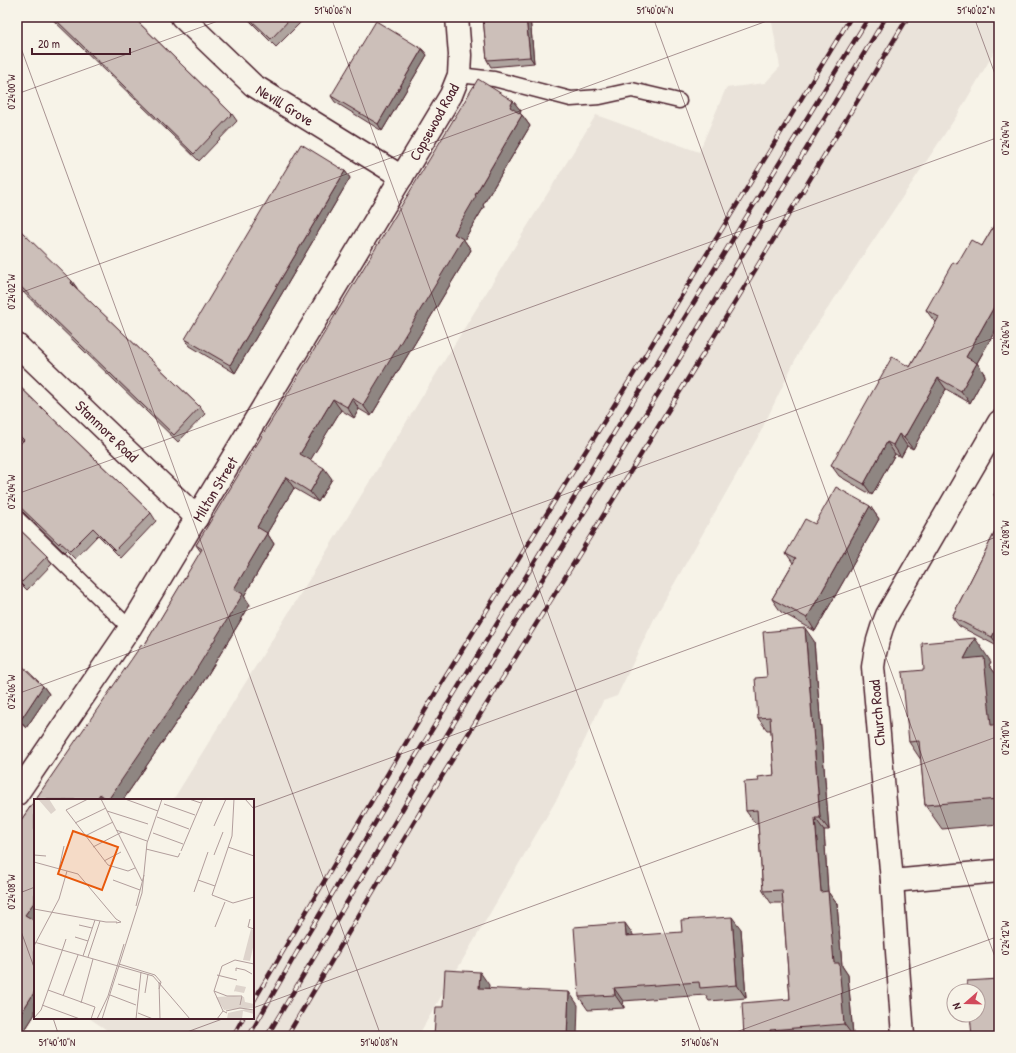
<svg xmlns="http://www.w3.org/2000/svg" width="1016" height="1053" viewBox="0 0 1016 1053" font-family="'Patrick Hand',sans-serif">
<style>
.built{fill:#eae3da}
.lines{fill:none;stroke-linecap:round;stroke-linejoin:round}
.service-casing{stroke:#4a1f2b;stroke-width:17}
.minor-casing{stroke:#4a1f2b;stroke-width:25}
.service{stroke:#f7f3e8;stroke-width:14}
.minor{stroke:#f7f3e8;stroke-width:22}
.rail-casing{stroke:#4a1f2b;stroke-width:4.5}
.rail{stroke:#f7f3e8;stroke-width:3;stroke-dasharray:9;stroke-linecap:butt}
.wall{fill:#afa49f;stroke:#4a1f2b}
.shaded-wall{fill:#8f8682;stroke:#4a1f2b}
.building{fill:#ccbfb9;stroke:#4a1f2b}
.ticks{fill:none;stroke:#4a1f2b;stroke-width:1;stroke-opacity:0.45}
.labels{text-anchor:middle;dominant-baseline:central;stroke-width:3;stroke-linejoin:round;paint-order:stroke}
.street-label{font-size:15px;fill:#4a1f2b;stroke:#f7f3e8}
.inset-road{fill:none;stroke:#b29e9c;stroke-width:1}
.view{fill:#e8590c;fill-opacity:0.15;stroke:#e8590c;stroke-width:2}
.inset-edge{fill:none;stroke:#4a1f2b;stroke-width:2}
.neatline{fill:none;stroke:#4a1f2b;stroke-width:1.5}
.ticks-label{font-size:10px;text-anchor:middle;fill:#4a1f2b}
</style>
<rect width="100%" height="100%" fill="#f7f3e8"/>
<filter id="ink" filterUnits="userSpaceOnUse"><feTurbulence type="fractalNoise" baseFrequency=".025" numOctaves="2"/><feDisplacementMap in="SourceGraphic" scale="8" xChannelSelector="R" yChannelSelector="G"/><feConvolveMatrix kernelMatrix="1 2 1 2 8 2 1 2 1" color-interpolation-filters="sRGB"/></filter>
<g filter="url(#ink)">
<path class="built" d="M 771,17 L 999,17 L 999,44 L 958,114 L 800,350 L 759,435 L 654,619 L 617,696 L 603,701 L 558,797 L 418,1036 L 116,1036 L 89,1018 L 253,1018 L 253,800 L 173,800 L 596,115 L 699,152 L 726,88 L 765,83 L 780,67 Z"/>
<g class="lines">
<defs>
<g id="service">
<path d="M 459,75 L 494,79 L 571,99 L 600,97 L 632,90 L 679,101"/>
<path d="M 17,518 L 130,628"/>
</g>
<g id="minor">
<path d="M 182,17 L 253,85 L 402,177"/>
<path d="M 17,345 L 197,518"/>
<path d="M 17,794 L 130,628 L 451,95 L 459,75 L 460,55 L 457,17"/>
<path d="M 892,881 L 999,871"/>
<path d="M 903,1036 L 892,881 L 873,667 C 875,648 879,633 887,615 L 999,422"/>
</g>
</defs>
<use href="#service" class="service-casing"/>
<use href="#minor" class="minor-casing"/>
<use href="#service" class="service"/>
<use href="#minor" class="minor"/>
<defs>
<g id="rail">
<path d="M 253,1002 L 436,692 L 646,354 L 851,17"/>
<path d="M 233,1036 L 243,1018"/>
<path d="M 249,1036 L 297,952 L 395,790 L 869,17"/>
<path d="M 267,1036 L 479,681 L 666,381 L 886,17"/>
<path d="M 287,1036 L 431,794 L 752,275 L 908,17"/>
</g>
</defs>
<use href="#rail" class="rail-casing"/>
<use href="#rail" class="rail"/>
</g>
<g class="wall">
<path d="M 50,17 L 133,17 L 232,114 L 237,121 L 199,161 Z"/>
<path d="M 246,17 L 306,17 L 276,47 Z"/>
<path d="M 483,17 L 530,17 L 534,63 L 491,67 L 487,60 Z"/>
<path d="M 673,17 L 705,17 L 705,18 L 674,19 Z"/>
<path d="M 422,49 L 427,55 L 382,131 L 335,102 L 331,96 Z"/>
<path d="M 513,101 L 521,111 L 520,113 L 522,115 L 530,126 L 483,205 L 484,207 L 464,240 L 471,250 L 371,416 L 359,409 L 354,418 L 341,410 L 310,460 L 332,479 L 318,502 L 294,488 L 267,533 L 274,544 L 244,596 L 250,605 L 199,689 L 123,800 L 35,800 L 144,646 L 201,552 L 196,545 Z"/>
<path d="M 345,171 L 350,178 L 235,373 L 190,346 L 185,339 Z"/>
<path d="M 999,217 L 999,324 L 977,363 L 985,375 L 970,403 L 946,389 L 913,449 L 907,446 L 901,457 L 895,454 L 872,495 L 839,476 L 831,465 L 910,367 L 936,322 L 934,321 L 926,310 L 957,264 L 982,246 Z"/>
<path d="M 17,227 L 77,288 L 77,289 L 200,407 L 205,414 L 178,442 L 17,286 Z"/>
<path d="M 17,384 L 151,513 L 156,521 L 121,558 L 98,535 L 75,559 L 66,550 L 64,552 L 23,512 L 17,511 L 17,447 L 23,441 L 17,435 Z"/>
<path d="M 999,486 L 999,502 L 994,495 Z"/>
<path d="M 870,506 L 879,519 L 815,631 L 781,612 L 772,599 L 793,563 L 786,553 L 815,524 Z"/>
<path d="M 999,524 L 999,647 L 959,626 L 952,617 Z"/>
<path d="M 17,527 L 47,556 L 52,564 L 27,590 L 17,580 Z"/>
<path d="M 814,641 L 829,830 L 824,830 L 828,892 L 837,904 L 842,966 L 848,975 L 853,1036 L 744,1036 L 790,999 L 783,903 L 771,903 L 763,891 L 758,823 L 755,823 L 746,811 L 759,781 L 774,775 L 771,730 L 767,730 L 758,718 L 767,677 Z"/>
<path d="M 17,661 L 43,686 L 49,694 L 26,728 L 17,720 Z"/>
<path d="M 991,662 L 989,665 L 999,678 L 999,824 L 942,829 L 925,805 L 921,760 L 909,742 L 924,670 Z"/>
<path d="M 35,800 L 35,1014 L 23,1033 L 17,1029 L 17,826 Z"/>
<path d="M 741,929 L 746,998 L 709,1001 L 705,995 L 623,1001 L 624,1008 L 588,1010 L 579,997 L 634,936 Z"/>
</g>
<g class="shaded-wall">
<path d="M 526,17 L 530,17 L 534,63 L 530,57 Z"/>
<path d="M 422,49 L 427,55 L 382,131 L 378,124 Z"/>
<path d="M 513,101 L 521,111 L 517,118 L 510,107 Z"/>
<path d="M 522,115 L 530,126 L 483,205 L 484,207 L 464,240 L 471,250 L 371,416 L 363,405 L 475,195 Z"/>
<path d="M 345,171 L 350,178 L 235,373 L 230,365 Z"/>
<path d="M 72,281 L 77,288 L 76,290 L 71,283 Z"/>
<path d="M 999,298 L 999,324 L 974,368 L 966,357 Z"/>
<path d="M 977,363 L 985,375 L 970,403 L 961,391 Z"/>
<path d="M 938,378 L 946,389 L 913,449 L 904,438 Z"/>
<path d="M 352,398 L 359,409 L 354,418 L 347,407 Z"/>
<path d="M 333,399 L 341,410 L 308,464 L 300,454 Z"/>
<path d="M 899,434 L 907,446 L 901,457 L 893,445 Z"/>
<path d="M 887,442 L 895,454 L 872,495 L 864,484 Z"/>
<path d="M 324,468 L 332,479 L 318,502 L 310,492 Z"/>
<path d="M 286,477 L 294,488 L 264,538 L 257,527 Z"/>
<path d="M 870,506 L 879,519 L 815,631 L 807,618 Z"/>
<path d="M 267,533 L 274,544 L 244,596 L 250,605 L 199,689 L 123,800 L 108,800 Z"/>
<path d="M 999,623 L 999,647 L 992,637 Z"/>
<path d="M 805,628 L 814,641 L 829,830 L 820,818 Z"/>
<path d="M 975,638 L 991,662 L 989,665 L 999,678 L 999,737 L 991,725 L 964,659 Z"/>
<path d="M 43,686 L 49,694 L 26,728 L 20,721 Z"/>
<path d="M 100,794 L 104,800 L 96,800 Z"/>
<path d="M 815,818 L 824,830 L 828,892 L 837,904 L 842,966 L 848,975 L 853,1036 L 844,1024 L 821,892 Z"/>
<path d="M 35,901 L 35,922 L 25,915 Z"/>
<path d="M 732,917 L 741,929 L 746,998 L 737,985 Z"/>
<path d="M 625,923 L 634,936 L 626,936 Z"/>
<path d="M 480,972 L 489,985 L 488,1001 L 479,988 Z"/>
<path d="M 614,988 L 623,1001 L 624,1008 L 615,995 Z"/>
<path d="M 35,991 L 35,1014 L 23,1033 L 17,1024 L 17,1020 Z"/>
<path d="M 569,992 L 578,1005 L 577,1036 L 567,1036 Z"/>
<path d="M 770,1030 L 774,1036 L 770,1036 Z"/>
</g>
<g class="building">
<path d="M 53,17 L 133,17 L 232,114 L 194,154 Z"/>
<path d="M 248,17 L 292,17 L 271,39 Z"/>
<path d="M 483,17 L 526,17 L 530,57 L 487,60 Z"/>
<path d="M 376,21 L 422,49 L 378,124 L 331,96 Z"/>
<path d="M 478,79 L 513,101 L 510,107 L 522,115 L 475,195 L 476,196 L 454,234 L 463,239 L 363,405 L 352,398 L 347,407 L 333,399 L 300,454 L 324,468 L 310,492 L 286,477 L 257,527 L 267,533 L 234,589 L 243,594 L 191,678 L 108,800 L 100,794 L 96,800 L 35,800 L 142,644 L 144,646 L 202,549 L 196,545 Z"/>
<path d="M 301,144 L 345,171 L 230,365 L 185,339 Z"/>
<path d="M 999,184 L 999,190 L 997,189 Z"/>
<path d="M 999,217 L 999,298 L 966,357 L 977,363 L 961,391 L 938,378 L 904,438 L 899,434 L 893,445 L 887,442 L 864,484 L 831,465 L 892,357 L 910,367 L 939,317 L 926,310 L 953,262 L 957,264 L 971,240 L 982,246 Z"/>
<path d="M 17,227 L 72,281 L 71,283 L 200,407 L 174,435 L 17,283 Z"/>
<path d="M 17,384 L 151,513 L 115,550 L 93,528 L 70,551 L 60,542 L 59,544 L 17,504 L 17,447 L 24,440 L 17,433 Z"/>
<path d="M 999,486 L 999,498 L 994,495 Z"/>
<path d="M 836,487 L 870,506 L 807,618 L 772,599 L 796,558 L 786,553 L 805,519 L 815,524 Z"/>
<path d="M 999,524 L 999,623 L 992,637 L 952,617 Z"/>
<path d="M 17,527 L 47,556 L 22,582 L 17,577 Z"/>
<path d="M 805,628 L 820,818 L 815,818 L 821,892 L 828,891 L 834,963 L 839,963 L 844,1024 L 770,1030 L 770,1036 L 744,1036 L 742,1003 L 790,999 L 782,890 L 763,891 L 757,810 L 746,811 L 744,782 L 759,781 L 758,777 L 774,775 L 770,717 L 758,718 L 755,678 L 767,677 L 763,632 Z"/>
<path d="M 975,638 L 964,659 L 984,657 L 991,725 L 999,725 L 999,799 L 925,805 L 919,741 L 909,742 L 902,672 L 924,670 L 922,643 Z"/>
<path d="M 17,661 L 43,686 L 20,721 L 17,718 Z"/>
<path d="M 35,800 L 35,901 L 25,915 L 35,921 L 35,991 L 17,1020 L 17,826 Z"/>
<path d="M 732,917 L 737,985 L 700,988 L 699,982 L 614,988 L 615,995 L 579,997 L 574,927 L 625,923 L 626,936 L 682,932 L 681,920 Z"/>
<path d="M 445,970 L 480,972 L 479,988 L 569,992 L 567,1036 L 434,1036 L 436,1007 L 443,1007 Z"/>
<path d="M 999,979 L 999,1036 L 972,1036 L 970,1015 L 978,1015 L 978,991 L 968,991 L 967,981 Z"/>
</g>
</g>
<path class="ticks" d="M 331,17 L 702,1036M 653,17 L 999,968M 974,17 L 999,85M 17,37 L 381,1036M 17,94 L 229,17M 17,294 L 778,17M 17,494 L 999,137M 17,694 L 999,336M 253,808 L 999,536M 17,894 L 35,887M 17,920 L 35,970M 253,1008 L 999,736M 53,1018 L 59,1036M 176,1036 L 225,1018M 725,1036 L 999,936"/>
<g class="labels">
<g class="street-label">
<text transform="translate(285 105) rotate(32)">Nevill Grove</text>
<text transform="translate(434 122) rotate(-61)">Copsewood Road</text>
<text transform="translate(107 431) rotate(44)">Stanmore Road</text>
<text transform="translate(215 489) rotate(-59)">Milton Street</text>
<text transform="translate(877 713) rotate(-95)">Church Road</text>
</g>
</g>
<g transform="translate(34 799)">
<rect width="220" height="220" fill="#f7f3e8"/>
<path d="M 200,197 L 210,198 L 211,203 L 220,205 L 220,209 L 190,211 L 182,198 Z" fill="#ded4cc"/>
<path d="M 4,0 L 15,0 L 22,11 L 17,15 ZM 212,210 L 220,212 L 220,215 L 209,212 L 208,220 L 193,220 L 194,214 Z" fill="#ded4cc"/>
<path d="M 217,130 L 220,131 L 220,144 L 216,162 L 209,161 ZM 202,186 L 212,188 L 210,194 L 200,192 L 199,195 Z" fill="#ded4cc"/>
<path class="inset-road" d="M 54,0 L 32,11 L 74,66 L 94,72 L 101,69M 67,0 L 108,82M 91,0 L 124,12M 155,0 L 167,4M 200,0 L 198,37 L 178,96 L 199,104 L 220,98M 211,0 L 220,10M 130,5 L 161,16M 73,12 L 114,25M 123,18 L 155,30M 41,24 L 72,9M 180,27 L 192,0M 82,31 L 113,42M 119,34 L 149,45M 51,37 L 79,23M 59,48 L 88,33M 194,48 L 220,57M 112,50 L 144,58 L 146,54M 147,52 L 169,0M 0,56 L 12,57M 180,56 L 189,33M 70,62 L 87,53M 0,63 L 44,75 L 82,120 L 87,123 L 82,124M 25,70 L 30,47M 79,81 L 106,91M 164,81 L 181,87M 160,93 L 174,53M 102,107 L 110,76M 0,110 L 72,123 L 83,123M 216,120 L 214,128 L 220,130M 45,126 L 58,129M 181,128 L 191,103M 41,138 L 54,142M 0,143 L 119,177 L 156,220M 0,147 L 25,100 L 33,72M 28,152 L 32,140M 49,157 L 61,121M 54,158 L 66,122M 85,165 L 121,176 L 127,183 L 125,190M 202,172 L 202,169 L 211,171 L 218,175M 183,176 L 203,181M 125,183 L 126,220M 84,185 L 103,191M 14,191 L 61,208 L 57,220M 180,192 L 193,197 L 208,197 L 206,206M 111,194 L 114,175M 76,196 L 102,206M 29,197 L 44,156M 47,204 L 59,160M 8,206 L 46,220M 189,212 L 180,192 L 188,167 L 201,161 L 220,165M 192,212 L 206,209 L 220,211M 104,214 L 119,220M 0,219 L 7,211 L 28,152M 63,220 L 74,197 L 90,145M 68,220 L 108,94 L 113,44 L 128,0M 102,220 L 107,173M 183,220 L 189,212 L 193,214"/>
<path class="view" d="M 39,32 L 84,48 L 68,91 L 24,75 Z"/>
<rect width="220" height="220" class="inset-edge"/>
</g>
<rect width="1016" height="1053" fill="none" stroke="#f7f3e8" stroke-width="44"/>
<g transform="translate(966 1003) rotate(250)"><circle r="19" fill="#f7f3e8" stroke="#b29e9c"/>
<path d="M0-3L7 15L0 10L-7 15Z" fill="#d1495b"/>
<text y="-6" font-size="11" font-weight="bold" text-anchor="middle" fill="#4a1f2b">N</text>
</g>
<path d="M32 48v6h98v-6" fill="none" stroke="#4a1f2b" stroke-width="2"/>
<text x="38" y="48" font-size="12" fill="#4a1f2b" stroke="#f7f3e8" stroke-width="3" paint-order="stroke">20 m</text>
<rect x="22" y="22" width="972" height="1009" class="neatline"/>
<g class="ticks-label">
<text x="333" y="14">51°40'06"N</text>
<text x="655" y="14">51°40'04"N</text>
<text x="976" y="14">51°40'02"N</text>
<text transform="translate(11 92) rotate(-90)" y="4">0°24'00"W</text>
<text transform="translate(1005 138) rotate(-90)" y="4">0°24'04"W</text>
<text transform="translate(11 292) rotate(-90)" y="4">0°24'02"W</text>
<text transform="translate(1005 338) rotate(-90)" y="4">0°24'06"W</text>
<text transform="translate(11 492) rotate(-90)" y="4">0°24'04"W</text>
<text transform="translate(1005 538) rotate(-90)" y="4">0°24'08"W</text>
<text transform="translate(11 692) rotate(-90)" y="4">0°24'06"W</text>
<text transform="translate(1005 738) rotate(-90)" y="4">0°24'10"W</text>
<text transform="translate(11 892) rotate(-90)" y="4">0°24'08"W</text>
<text transform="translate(1005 938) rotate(-90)" y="4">0°24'12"W</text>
<text x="57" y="1046">51°40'10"N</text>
<text x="379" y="1046">51°40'08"N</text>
<text x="700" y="1046">51°40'06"N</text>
</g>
</svg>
